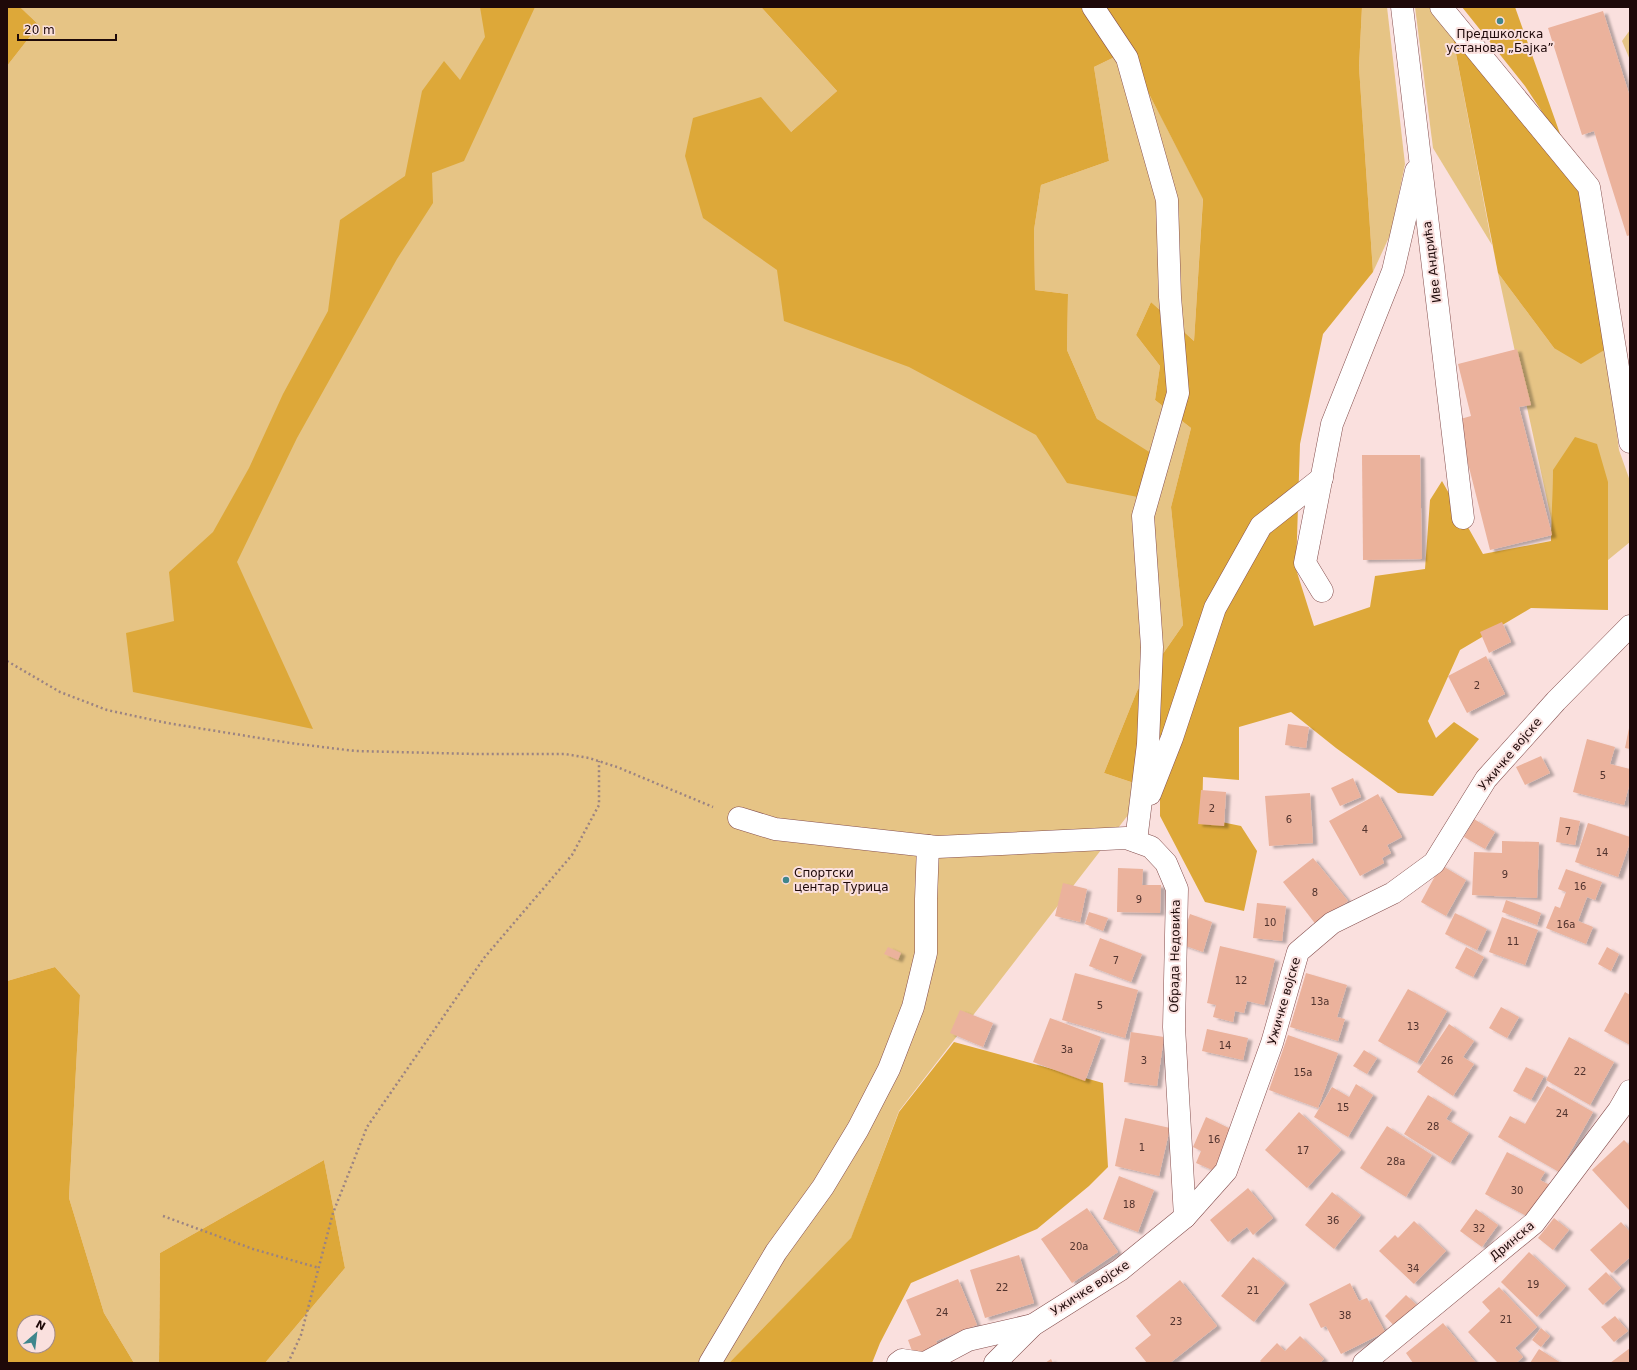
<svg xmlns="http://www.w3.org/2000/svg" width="1637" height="1370" viewBox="0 0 1637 1370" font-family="'DejaVu Sans',sans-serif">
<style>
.green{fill:#e6c485}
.forest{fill:#dda839;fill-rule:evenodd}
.building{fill:#ebb29c;filter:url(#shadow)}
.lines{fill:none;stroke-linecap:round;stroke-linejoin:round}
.minor-casing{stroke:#854f4e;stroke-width:23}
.path{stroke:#9b8382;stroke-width:2.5;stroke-dasharray:2 3;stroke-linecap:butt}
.minor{stroke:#fff;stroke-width:22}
.poi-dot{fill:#3f868c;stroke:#fae0de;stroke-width:1.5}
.labels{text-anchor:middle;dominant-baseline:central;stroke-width:4;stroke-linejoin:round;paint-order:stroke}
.number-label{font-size:10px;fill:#51332e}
.poi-label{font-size:12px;fill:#1e0909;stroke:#fae0de}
.street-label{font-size:12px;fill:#1e0909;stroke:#fae0de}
</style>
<defs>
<filter id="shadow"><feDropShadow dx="4.5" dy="2.5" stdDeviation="1" flood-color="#0004"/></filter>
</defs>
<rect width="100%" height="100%" fill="#fae0de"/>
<g class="green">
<path d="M 20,7 L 761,7 L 837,91 L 791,132 L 712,175 L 1154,455 L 1097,419 L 1067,350 L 1068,294 L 1035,290 L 1034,230 L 1041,185 L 1109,161 L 1094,67 L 1127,51 L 1203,198 L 1194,341 L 1151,302 L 1136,335 L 1160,366 L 1155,400 L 1191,428 L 1171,507 L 1183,625 L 1137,691 L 1104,773 L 1149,788 L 899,1111 L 851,1239 L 729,1363 L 265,1363 L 345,1268 L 324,1160 L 160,1253 L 159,1363 L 134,1363 L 104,1313 L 69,1198 L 80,995 L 55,967 L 7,981 L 7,66 L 39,25 Z"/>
<path d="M 1362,7 L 1387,7 L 1405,164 L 1391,233 L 1373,272 L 1359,67 Z"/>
<path d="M 1415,7 L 1430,7 L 1453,38 L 1492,245 L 1433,148 Z"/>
<path d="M 1630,30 L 1630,60 L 1622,41 Z"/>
<path d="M 1498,273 L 1554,348 L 1606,349 L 1619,450 L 1630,481 L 1630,542 L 1608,560 L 1608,482 L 1553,470 L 1552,523 Z"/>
</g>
<g class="forest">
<path d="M 7,7 L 20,7 L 39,25 L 7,66 Z"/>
<path d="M 480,7 L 535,7 L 464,161 L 432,173 L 433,203 L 397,259 L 297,438 L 237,562 L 313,729 L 133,692 L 126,633 L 174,621 L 169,572 L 213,532 L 249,468 L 283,394 L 328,311 L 340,220 L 405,176 L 422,91 L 444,61 L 460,80 L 485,37 Z"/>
<path d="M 761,7 L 1362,7 L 1359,67 L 1373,272 L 1323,334 L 1300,444 L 1296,569 L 1314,626 L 1370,607 L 1375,576 L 1425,569 L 1430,500 L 1442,481 L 1483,554 L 1551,541 L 1553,470 L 1575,437 L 1597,444 L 1608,482 L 1608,610 L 1531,608 L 1460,650 L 1428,721 L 1436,738 L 1454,722 L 1479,739 L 1433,796 L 1398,793 L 1336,748 L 1291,712 L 1239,727 L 1239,780 L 1203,777 L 1202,818 L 1241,826 L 1257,851 L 1244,911 L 1205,902 L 1160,816 L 1160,794 L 1149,788 L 1104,773 L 1137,691 L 1183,625 L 1171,507 L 1191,428 L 1155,400 L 1160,366 L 1136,335 L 1151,302 L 1194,341 L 1203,199 L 1127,51 L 1094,67 L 1109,161 L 1041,185 L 1034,230 L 1035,290 L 1068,294 L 1067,350 L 1097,419 L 1154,455 L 1148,499 L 1067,483 L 1036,435 L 909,367 L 784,321 L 777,270 L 703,218 L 685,156 L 693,118 L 761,97 L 791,132 L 837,91 Z"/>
<path d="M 1462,7 L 1515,7 L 1564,145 L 1525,86 Z"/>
<path d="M 1453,38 L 1579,188 L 1606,349 L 1581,364 L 1554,348 L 1498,273 Z"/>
<path d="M 55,967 L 80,995 L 69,1198 L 104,1313 L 134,1363 L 7,1363 L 7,981 ZM 24,1322 L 48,1322 L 48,1346 L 24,1346 Z"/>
<path d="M 954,1042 L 1103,1083 L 1108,1167 L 1089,1186 L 1037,1229 L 911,1283 L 880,1343 L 872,1363 L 729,1363 L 851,1238 L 899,1112 Z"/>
<path d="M 324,1160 L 345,1268 L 265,1363 L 159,1363 L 160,1253 Z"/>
</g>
<g class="building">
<path d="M 1603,11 L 1630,97 L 1630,235 L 1627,236 L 1594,131 L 1582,135 L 1548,28 Z"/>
<path d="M 1517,349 L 1531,405 L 1519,407 L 1552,535 L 1490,550 L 1457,420 L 1471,416 L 1458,364 Z"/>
<path d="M 1362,455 L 1420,455 L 1422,559 L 1363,560 Z"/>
<path d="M 1502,622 L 1511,642 L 1489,653 L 1480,632 Z"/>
<path d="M 1486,656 L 1505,694 L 1467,713 L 1448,676 Z"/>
<path d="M 1288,724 L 1309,727 L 1306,748 L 1285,745 Z"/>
<path d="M 1629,728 L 1630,728 L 1630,749 L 1625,748 Z"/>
<path d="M 1587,739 L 1615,747 L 1610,764 L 1630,769 L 1630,782 L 1624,805 L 1573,792 Z"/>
<path d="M 1541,756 L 1550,773 L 1525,785 L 1516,767 Z"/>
<path d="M 1353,778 L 1361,797 L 1340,806 L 1331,788 Z"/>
<path d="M 1201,790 L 1226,792 L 1224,826 L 1198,824 Z"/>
<path d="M 1310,793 L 1313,843 L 1269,846 L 1265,796 Z"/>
<path d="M 1378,794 L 1402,837 L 1387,845 L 1391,853 L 1382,858 L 1384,863 L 1360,876 L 1329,821 Z"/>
<path d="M 1560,817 L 1580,821 L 1575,845 L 1556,842 Z"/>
<path d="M 1474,819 L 1495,832 L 1485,849 L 1464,837 Z"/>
<path d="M 1588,823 L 1630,837 L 1630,842 L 1618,877 L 1575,862 Z"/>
<path d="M 1502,841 L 1539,842 L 1537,898 L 1472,895 L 1474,852 L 1502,853 Z"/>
<path d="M 1313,858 L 1348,901 L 1317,926 L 1283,882 Z"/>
<path d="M 1441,865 L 1466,880 L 1446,916 L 1421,902 Z"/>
<path d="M 1118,868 L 1143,869 L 1142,885 L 1161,885 L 1160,913 L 1117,912 Z"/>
<path d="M 1566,869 L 1602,882 L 1595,900 L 1587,897 L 1578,921 L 1593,927 L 1586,944 L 1546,928 L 1555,906 L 1560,908 L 1566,892 L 1558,889 Z"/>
<path d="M 1063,883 L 1087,889 L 1080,922 L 1055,916 Z"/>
<path d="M 1506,900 L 1541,913 L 1537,925 L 1502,912 Z"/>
<path d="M 1257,903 L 1286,906 L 1282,941 L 1253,938 Z"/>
<path d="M 1089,912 L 1108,918 L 1103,931 L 1085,924 Z"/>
<path d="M 1455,913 L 1487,929 L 1477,950 L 1445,934 Z"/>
<path d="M 1190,914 L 1212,922 L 1203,952 L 1180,944 Z"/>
<path d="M 1502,917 L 1538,930 L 1525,965 L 1489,952 Z"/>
<path d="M 1100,938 L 1142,954 L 1131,982 L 1089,966 Z"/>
<path d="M 1220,946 L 1275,959 L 1264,1005 L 1247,1001 L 1244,1013 L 1235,1011 L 1233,1022 L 1213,1017 L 1216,1005 L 1207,1003 Z"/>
<path d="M 888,947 L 901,953 L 898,960 L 884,954 Z"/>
<path d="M 1466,947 L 1484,957 L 1473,977 L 1455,968 Z"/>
<path d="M 1607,947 L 1619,954 L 1611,971 L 1598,964 Z"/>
<path d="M 1075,973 L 1138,990 L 1125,1038 L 1062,1020 Z"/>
<path d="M 1306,973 L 1347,985 L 1337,1017 L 1345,1019 L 1338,1041 L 1290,1027 Z"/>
<path d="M 1408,989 L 1447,1011 L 1417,1063 L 1378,1041 Z"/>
<path d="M 1625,992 L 1630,995 L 1630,1045 L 1604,1031 Z"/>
<path d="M 1501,1007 L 1519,1017 L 1507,1038 L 1489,1028 Z"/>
<path d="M 960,1010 L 993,1023 L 983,1047 L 950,1033 Z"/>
<path d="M 1050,1018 L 1101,1037 L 1085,1081 L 1033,1062 Z"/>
<path d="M 1449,1024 L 1474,1041 L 1463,1057 L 1474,1064 L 1453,1096 L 1417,1072 Z"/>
<path d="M 1207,1029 L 1248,1038 L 1243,1060 L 1202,1051 Z"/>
<path d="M 1131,1032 L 1164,1037 L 1157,1086 L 1124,1082 Z"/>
<path d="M 1288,1035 L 1338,1053 L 1318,1108 L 1269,1090 Z"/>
<path d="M 1569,1037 L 1614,1062 L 1590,1105 L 1546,1080 Z"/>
<path d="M 1364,1050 L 1377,1058 L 1367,1074 L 1353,1066 Z"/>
<path d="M 1526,1067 L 1544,1076 L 1531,1100 L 1513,1091 Z"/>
<path d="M 1356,1084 L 1373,1095 L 1348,1137 L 1314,1117 L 1332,1087 L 1349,1097 Z"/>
<path d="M 1547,1086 L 1593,1112 L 1559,1172 L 1498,1137 L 1510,1116 L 1525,1124 Z"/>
<path d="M 1428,1095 L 1452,1110 L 1446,1119 L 1469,1133 L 1450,1163 L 1404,1134 Z"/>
<path d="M 1299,1112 L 1341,1150 L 1307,1188 L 1265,1150 Z"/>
<path d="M 1206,1117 L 1235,1131 L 1217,1172 L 1196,1163 L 1201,1151 L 1193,1147 Z"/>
<path d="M 1125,1118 L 1170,1128 L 1159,1176 L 1115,1166 Z"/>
<path d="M 1387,1126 L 1432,1155 L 1406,1197 L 1360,1168 Z"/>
<path d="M 1624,1140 L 1630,1146 L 1630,1211 L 1592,1170 Z"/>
<path d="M 1507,1152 L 1545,1172 L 1540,1180 L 1550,1185 L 1532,1219 L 1485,1194 Z"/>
<path d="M 1119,1176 L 1154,1190 L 1138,1232 L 1103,1219 Z"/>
<path d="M 1248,1188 L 1273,1218 L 1253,1235 L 1247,1227 L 1228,1242 L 1210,1220 Z"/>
<path d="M 1332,1192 L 1361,1215 L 1334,1249 L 1305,1225 Z"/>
<path d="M 1087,1208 L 1118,1252 L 1072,1283 L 1041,1239 Z"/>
<path d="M 1476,1209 L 1498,1225 L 1482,1247 L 1460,1231 Z"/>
<path d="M 1554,1218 L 1569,1230 L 1553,1250 L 1538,1238 Z"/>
<path d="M 1414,1221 L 1446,1251 L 1414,1284 L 1379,1251 L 1395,1235 L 1398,1238 Z"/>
<path d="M 1621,1222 L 1630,1232 L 1630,1257 L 1612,1273 L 1590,1250 Z"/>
<path d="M 1529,1252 L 1566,1286 L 1537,1317 L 1501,1282 Z"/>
<path d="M 1019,1255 L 1034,1303 L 985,1318 L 970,1270 Z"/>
<path d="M 1253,1257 L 1285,1283 L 1254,1322 L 1221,1296 Z"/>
<path d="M 1606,1272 L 1621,1288 L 1603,1305 L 1588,1289 Z"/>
<path d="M 958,1279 L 977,1325 L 936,1341 L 940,1349 L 915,1359 L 908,1340 L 921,1335 L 906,1300 Z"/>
<path d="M 1180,1280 L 1217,1326 L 1170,1363 L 1147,1363 L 1135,1348 L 1151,1335 L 1136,1316 Z"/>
<path d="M 1350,1283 L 1359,1301 L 1367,1298 L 1385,1332 L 1341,1354 L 1326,1326 L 1321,1328 L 1309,1304 Z"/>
<path d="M 1499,1287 L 1537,1327 L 1515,1348 L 1523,1357 L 1516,1363 L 1498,1363 L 1468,1332 L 1490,1311 L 1482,1302 Z"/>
<path d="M 1406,1295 L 1420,1308 L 1398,1330 L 1385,1316 Z"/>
<path d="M 1615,1316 L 1628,1331 L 1614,1342 L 1601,1327 Z"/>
<path d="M 1443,1323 L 1476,1363 L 1413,1363 L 1406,1353 Z"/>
<path d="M 1541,1328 L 1550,1336 L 1541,1347 L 1532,1340 Z"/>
<path d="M 1300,1336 L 1324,1359 L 1320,1363 L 1262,1363 L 1260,1361 L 1277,1343 L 1285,1351 Z"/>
<path d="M 1630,1348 L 1630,1363 L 1610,1363 Z"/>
<path d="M 1539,1349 L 1561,1363 L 1530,1363 Z"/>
<path d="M 1051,1359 L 1053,1363 L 1045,1363 Z"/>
</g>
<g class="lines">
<defs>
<g id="minor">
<path d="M 1093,7 L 1127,58 L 1167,200 L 1170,297 L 1178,393 L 1143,516 L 1152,647 L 1148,744 L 1136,841"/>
<path d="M 1402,7 L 1463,518"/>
<path d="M 1441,7 L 1589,187 L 1630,442"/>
<path d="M 1322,591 L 1305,563 L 1332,424 L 1393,271 L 1416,171"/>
<path d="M 1150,794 L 1172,738 L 1215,608 L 1261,526 L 1322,478"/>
<path d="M 739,818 L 775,829 L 937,847 L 1126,838 L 1151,847 L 1166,863 L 1177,889 L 1174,1027 L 1185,1217"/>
<path d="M 710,1363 L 776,1252 L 823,1187 L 858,1129 L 889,1069 L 913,1007 L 926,953 L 926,899 L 928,846"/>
<path d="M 898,1363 L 902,1360 L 922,1363"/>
<path d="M 925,1363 L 968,1340 L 1033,1325"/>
<path d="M 995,1363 L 1033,1325 L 1120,1270 L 1185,1217 L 1226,1171 L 1272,1043 L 1298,952 L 1332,923 L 1393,893 L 1434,863 L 1486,779 L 1556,701 L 1630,626"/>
<path d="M 1364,1363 L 1534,1223 L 1619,1110 L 1630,1091"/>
</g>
</defs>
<use href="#minor" class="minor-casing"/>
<g class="path">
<path d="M 7,661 L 60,692 L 107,710 L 167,723 L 290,743 L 355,751 L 475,754 L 565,754 L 589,758 L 617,767 L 713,807"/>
<path d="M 163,1216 L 253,1249 L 319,1268"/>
<path d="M 288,1363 L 301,1335 L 333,1213 L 367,1127 L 484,958 L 572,855 L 599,805 L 599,761"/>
</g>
<use href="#minor" class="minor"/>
</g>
<g class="poi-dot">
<circle cx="1500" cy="21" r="4"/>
<circle cx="786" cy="880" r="4"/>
</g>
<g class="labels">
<g class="number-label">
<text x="1477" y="685">2</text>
<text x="1603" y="775">5</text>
<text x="1212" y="808">2</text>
<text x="1289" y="819">6</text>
<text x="1365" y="829">4</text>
<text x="1568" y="831">7</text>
<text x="1602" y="852">14</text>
<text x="1505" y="874">9</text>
<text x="1580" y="886">16</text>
<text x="1315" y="892">8</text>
<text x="1139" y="899">9</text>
<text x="1270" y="922">10</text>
<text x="1566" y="924">16a</text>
<text x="1513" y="941">11</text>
<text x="1116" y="960">7</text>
<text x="1241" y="980">12</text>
<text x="1320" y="1001">13a</text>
<text x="1100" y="1005">5</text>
<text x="1413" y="1026">13</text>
<text x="1225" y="1045">14</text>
<text x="1067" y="1049">3a</text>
<text x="1144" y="1060">3</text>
<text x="1447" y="1060">26</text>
<text x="1580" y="1071">22</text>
<text x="1303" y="1072">15a</text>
<text x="1343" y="1107">15</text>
<text x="1562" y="1113">24</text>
<text x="1433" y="1126">28</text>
<text x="1214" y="1139">16</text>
<text x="1142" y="1147">1</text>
<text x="1303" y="1150">17</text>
<text x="1396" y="1161">28a</text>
<text x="1517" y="1190">30</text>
<text x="1129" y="1204">18</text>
<text x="1333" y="1220">36</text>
<text x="1479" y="1228">32</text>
<text x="1079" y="1246">20a</text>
<text x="1413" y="1268">34</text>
<text x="1533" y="1284">19</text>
<text x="1002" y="1287">22</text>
<text x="1253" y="1290">21</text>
<text x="942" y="1312">24</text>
<text x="1345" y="1315">38</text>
<text x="1506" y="1319">21</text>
<text x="1176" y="1321">23</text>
</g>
<g class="poi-label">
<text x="1500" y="34">Предшколска<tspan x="1500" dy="14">установа „Бајка”</tspan></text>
<text x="794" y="873" text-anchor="start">Спортски<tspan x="794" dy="14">центар Турица</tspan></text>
</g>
<g class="street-label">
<text transform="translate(1432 262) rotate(-97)">Иве Андрића</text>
<text transform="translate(1510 754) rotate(-50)">Ужичке војске</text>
<text transform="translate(1175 956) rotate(-89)">Обрада Недовића</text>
<text transform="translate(1284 1001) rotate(-74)">Ужичке војске</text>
<text transform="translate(1512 1241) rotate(-40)">Дринска</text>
<text transform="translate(1090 1288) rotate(-33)">Ужичке војске</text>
</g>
</g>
<rect width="1637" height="1370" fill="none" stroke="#1e0909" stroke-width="16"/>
<g transform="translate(36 1334) rotate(28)"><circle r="19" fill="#fae0de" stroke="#a28a89"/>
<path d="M0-3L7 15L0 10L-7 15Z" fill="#3f868c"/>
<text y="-6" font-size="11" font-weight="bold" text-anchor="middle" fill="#1e0909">N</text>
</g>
<path d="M18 34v6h98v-6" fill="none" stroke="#1e0909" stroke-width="2"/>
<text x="24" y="34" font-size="12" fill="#1e0909" stroke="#fae0de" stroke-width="3" paint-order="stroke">20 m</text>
</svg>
